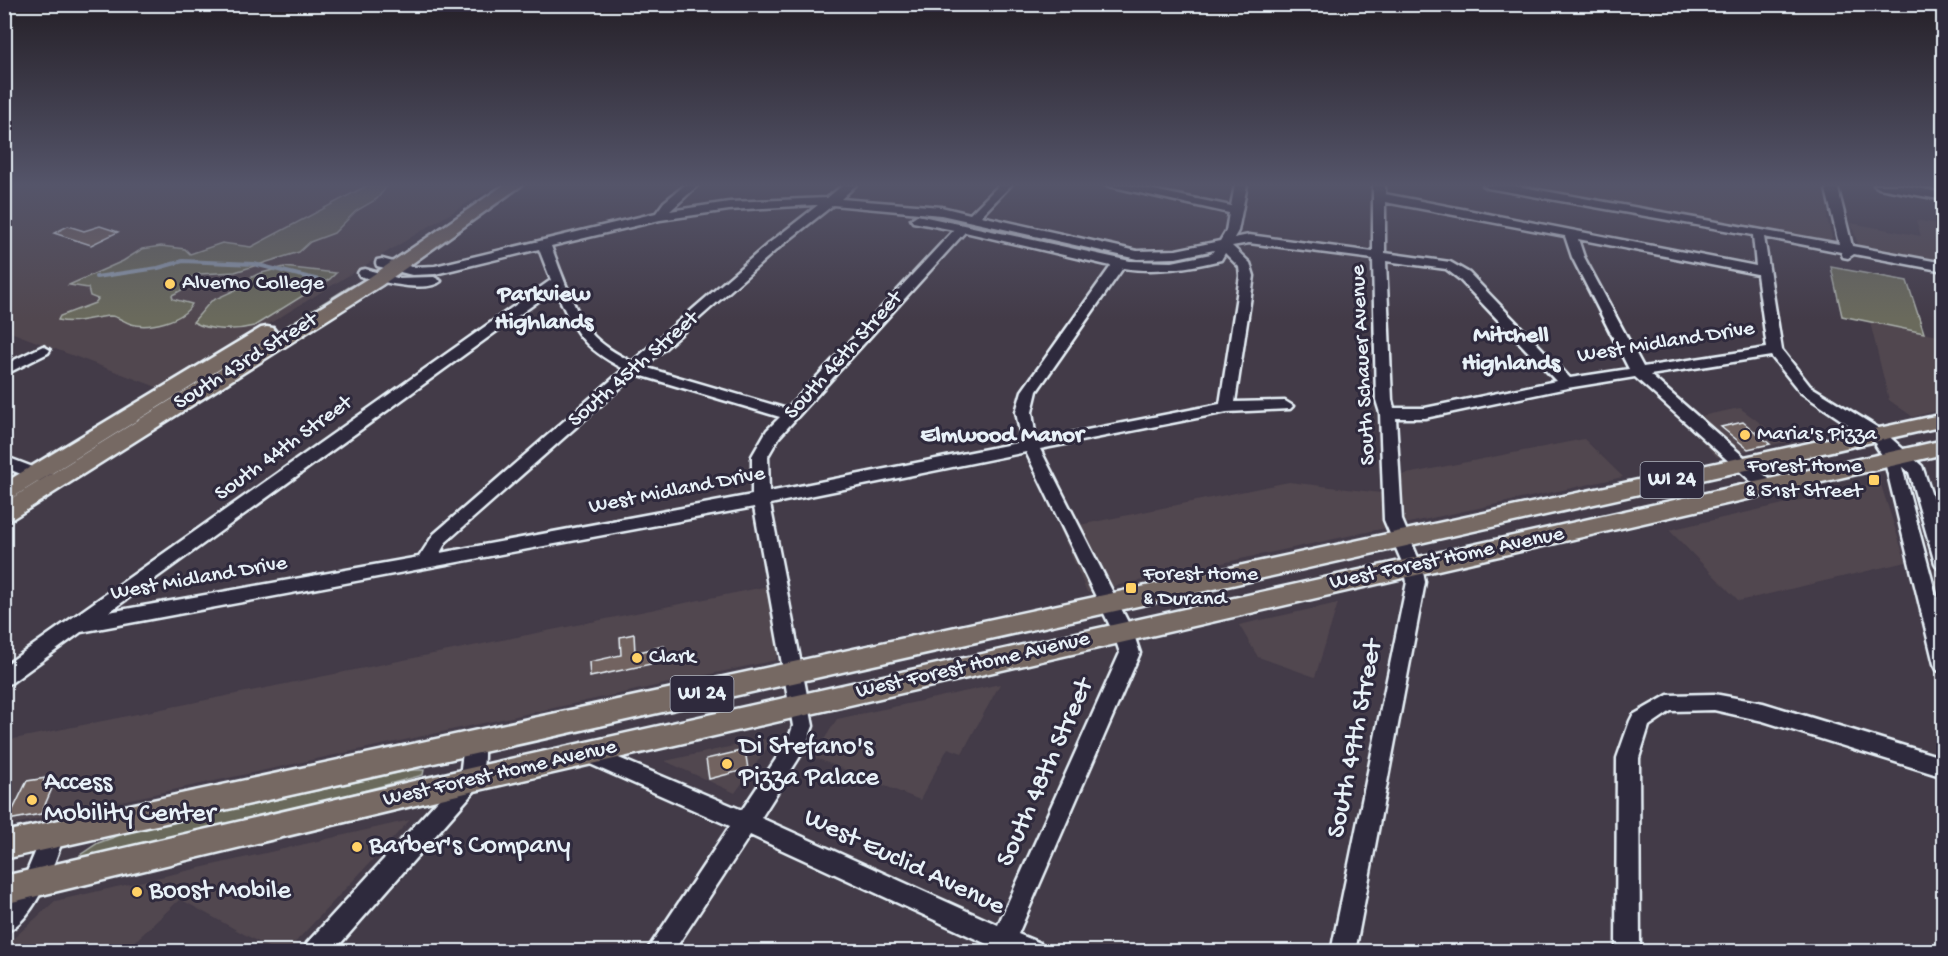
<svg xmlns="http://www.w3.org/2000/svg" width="1948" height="956" viewBox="0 0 1948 956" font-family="'Gochi Hand',sans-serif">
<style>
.built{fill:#51474f}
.green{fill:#6a6b5c;stroke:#a9aeaa;stroke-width:1.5}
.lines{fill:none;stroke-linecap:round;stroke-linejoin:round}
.stream{stroke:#909eb0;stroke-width:4}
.building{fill:#726460;stroke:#e8f1f8;stroke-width:1.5}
.minor-casing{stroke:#e8f1f8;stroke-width:5}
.major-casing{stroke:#e8f1f8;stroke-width:5}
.minor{fill:#2f2a3d;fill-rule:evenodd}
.major{fill:#766964;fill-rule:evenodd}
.poi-dot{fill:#ffd166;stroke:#2f2a3d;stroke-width:2}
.labels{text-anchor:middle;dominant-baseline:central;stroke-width:6;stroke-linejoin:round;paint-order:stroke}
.shield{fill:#2f2a3d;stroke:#b0b5c0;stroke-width:1.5}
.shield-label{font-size:21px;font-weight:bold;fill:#e8f1f8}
.poi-label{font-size:22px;fill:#e8f1f8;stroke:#2f2a3d;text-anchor:start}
.street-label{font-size:22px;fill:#e8f1f8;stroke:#2f2a3d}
.neighbourhood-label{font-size:24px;font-weight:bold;fill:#e8f1f8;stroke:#2f2a3d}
.near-street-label{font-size:27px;fill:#e8f1f8;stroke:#2f2a3d}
.near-poi-label{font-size:27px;fill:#e8f1f8;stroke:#2f2a3d;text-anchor:start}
</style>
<rect width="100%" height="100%" fill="#433b48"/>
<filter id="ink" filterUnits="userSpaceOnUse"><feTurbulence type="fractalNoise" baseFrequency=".0167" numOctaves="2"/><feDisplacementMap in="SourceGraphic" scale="12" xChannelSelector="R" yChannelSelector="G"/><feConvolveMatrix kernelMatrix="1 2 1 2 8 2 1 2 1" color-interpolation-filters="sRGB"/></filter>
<g filter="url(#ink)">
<g class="built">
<path d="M 4,185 L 497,185 L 162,389 L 5,330 Z"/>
<path d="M 1521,185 L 1823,185 L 1829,207 L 1827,218 L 1832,238 L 1828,241 L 1817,241 Z"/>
<path d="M 1916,220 L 1943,225 L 1943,262 L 1859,247 L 1851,223 L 1921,236 Z"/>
<path d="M 1870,322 L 1943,337 L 1943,409 L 1913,417 L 1889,400 Z"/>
<path d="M 1740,408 L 1786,442 L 1717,457 L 1681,420 Z"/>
<path d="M 1584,439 L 1623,477 L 1087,592 L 1060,529 L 1289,482 L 1381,493 L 1381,479 Z"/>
<path d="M 1880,482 L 1906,562 L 1739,601 L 1669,530 Z"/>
<path d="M 769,586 L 779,645 L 776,660 L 5,826 L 4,741 Z"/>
<path d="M 1338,603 L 1315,677 L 1258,657 L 1239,625 Z"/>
<path d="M 1000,684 L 962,753 L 948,748 L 920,800 L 813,757 L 837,719 Z"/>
<path d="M 775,737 L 735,793 L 665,761 Z"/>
<path d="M 410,820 L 287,951 L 275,951 L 180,899 L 125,951 L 5,951 L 5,946 L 55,901 Z"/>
</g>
<g class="green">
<path d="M 368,185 L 388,185 L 377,199 L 356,211 L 334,233 L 310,242 L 299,252 L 235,272 L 200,274 L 192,277 C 189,288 182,290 172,295 L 173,299 L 192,304 C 183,321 149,329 131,324 C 124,322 118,316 110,316 C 92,317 75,325 58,320 L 60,316 L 95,303 L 98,299 L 90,296 L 88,288 L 69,285 L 123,261 L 142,249 L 161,246 L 185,249 L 190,254 L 222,243 L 251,247 Z"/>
<path d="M 284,267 L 336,273 L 330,279 L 254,326 C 235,331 210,331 193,322 L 211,301 L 242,287 L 248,279 L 258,274 Z"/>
<path d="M 1831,267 L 1907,281 L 1924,333 L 1842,316 Z"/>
<path d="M 368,278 L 64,468 L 61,467 L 349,287 Z"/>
<path d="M 412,770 L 424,770 L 423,775 L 306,806 L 79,859 L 80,855 L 98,843 L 126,833 Z"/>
</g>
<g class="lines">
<path class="stream" d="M 96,277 L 158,268 L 183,261 L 254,264 L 323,281"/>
</g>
<g class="building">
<path d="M 68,226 L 84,231 L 100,226 L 118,232 L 91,245 L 54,233 Z"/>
<path d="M 1743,422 L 1770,444 L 1748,449 L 1721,427 Z"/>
<path d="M 634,634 L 635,653 L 664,646 L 665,661 L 590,677 L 589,662 L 621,655 L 620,637 Z"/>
<path d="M 745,750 L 748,769 L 709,779 L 706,759 Z"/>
<path d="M 46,778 L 44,781 L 56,779 L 41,814 L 8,820 L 27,781 Z"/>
</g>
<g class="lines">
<defs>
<g id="minor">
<path d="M 685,185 L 698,185 L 670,211 L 729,202 L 827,198 L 843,185 L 856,185 L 841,199 L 941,207 L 970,214 L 999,185 L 1011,185 L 981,216 L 1137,251 L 1176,250 L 1220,241 L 1226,231 L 1229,213 L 1105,185 L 1129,185 L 1231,206 L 1235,185 L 1247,185 L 1238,231 L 1234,238 L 1249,235 L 1373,252 L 1373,185 L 1385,185 L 1385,194 L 1756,266 L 1753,235 L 1488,188 L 1483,185 L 1511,185 L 1839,244 L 1825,185 L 1837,185 L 1852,246 L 1944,263 L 1944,271 L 1854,254 L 1848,258 L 1843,257 L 1841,252 L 1764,237 L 1782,350 L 1810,386 L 1883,431 L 1922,466 L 1944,532 L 1944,569 L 1938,568 L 1935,563 L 1909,472 L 1902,467 L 1944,625 L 1944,672 L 1937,670 L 1934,664 L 1884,458 L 1876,446 L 1877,444 L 1800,392 L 1771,356 L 1650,375 L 1775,484 L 1777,488 L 1775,492 L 1763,492 L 1635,377 L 1567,388 L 1425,418 L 1396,418 L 1402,520 L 1422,567 L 1425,582 L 1355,952 L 1331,952 L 1407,582 L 1404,567 L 1384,520 L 1380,413 L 1376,400 L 1373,259 L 1249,243 L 1232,246 L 1250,263 L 1254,276 L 1235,402 L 1285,401 L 1293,406 L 1290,409 L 1227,412 L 1040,449 L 1133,632 L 1140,653 L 1018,934 L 1040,943 L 1043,952 L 986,952 L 989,945 L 750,835 L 673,952 L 646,952 L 730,826 L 581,760 L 577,754 L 581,748 L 588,745 L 742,810 L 788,741 L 793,726 L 754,507 L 81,632 L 11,683 L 4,685 L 4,666 L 551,280 L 539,249 L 435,274 L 412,275 L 377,266 L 376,263 L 377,260 L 382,259 L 412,267 L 435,266 L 656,213 L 664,202 ZM 1385,202 L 1565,236 L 1572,257 L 1629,369 L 1570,378 L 1469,273 L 1450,262 L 1385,253 ZM 814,205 L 818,205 L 768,244 L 632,362 C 617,354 601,345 590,332 C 576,316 559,267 551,246 L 660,220 L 729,210 ZM 833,205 L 941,215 L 1137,259 L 1176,258 L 1214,250 L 1211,254 L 1172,262 L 1130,261 L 917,215 L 911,219 L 913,222 L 954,230 L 787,409 L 644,367 L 776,250 ZM 965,232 L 1111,266 L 1022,391 L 1016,412 L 1022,442 L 769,492 L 768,456 L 779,437 ZM 1578,239 L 1757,274 L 1767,348 L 1643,367 L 1584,257 ZM 1225,253 L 1239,267 L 1240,276 L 1220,404 L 1036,440 L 1032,412 L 1037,391 L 1123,268 C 1157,273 1188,268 1221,260 ZM 1386,261 L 1446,269 L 1459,279 L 1556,381 L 1425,408 L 1394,408 L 1392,400 ZM 555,289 C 575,332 580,346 624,369 L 434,534 L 419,557 L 109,612 ZM 636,374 L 780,417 L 767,430 L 752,456 L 752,495 L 440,553 L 446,542 ZM 1026,452 L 1113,632 L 1120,653 L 998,925 L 761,818 L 804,750 L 813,726 L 770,504 Z"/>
<path d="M 1874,185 L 1901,185 L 1944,193 L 1944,200 L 1879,188 Z"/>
<path d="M 365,269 L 397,278 L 434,277 L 441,281 C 426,294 378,281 360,276 L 358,273 L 360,270 Z"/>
<path d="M 43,346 L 50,350 L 48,353 L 4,375 L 4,365 Z"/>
<path d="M 4,456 L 51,474 L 53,478 L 51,482 L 45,484 L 4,467 Z"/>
<path d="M 1714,694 L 1763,703 L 1944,758 L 1944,777 L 1763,721 L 1714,710 L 1671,711 L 1649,726 L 1639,758 L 1640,952 L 1616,952 L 1617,758 L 1630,721 L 1633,715 L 1668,695 Z"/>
<path d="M 474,735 L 481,738 C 487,750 483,774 478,787 L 333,952 L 304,952 L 307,943 L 460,776 L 464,744 L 467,738 Z"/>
<path d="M 53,826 L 61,829 L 64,836 C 53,866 36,920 4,933 L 4,904 L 26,874 L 45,829 Z"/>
</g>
<g id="major">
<path d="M 504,185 L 522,185 L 382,285 L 12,519 L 4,522 L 4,503 L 370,277 Z"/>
<path d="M 267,327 L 273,328 L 276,332 L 273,336 L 12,498 L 4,500 L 4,483 L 261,328 Z"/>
<path d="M 1944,414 L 1944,426 L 4,859 L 4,832 Z"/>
<path d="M 1944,440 L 1944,454 L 470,792 L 4,904 L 4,876 L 470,768 Z"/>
</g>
</defs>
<use href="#minor" class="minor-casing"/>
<use href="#major" class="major-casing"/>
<use href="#minor" class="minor"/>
<use href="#major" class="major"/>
</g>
</g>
<linearGradient id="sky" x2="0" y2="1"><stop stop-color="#252028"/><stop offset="0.58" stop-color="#55556a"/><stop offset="1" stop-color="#55556a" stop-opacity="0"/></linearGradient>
<rect width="1948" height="319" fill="url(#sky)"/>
<g class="poi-dot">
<circle cx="170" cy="284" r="6"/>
<circle cx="1745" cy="435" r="6"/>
<rect x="1868" y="474" width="12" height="12" rx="3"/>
<rect x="1125" y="582" width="12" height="12" rx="3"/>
<circle cx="637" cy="658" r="6"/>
<circle cx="727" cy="764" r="6"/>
<circle cx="32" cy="800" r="6"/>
<circle cx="357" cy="847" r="6"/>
<circle cx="137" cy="892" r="6"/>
</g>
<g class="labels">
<g class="shield">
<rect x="1640.5" y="462" width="63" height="36" rx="4.5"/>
<rect x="670.5" y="676" width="63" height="36" rx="4.5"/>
</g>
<g class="shield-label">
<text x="1672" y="480">WI 24</text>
<text x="702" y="694">WI 24</text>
</g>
<g class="poi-label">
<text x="182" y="284">Alverno College</text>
<text x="1757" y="435">Maria's Pizza</text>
<text x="1862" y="467" text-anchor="end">Forest Home<tspan x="1862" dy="25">&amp; 51st Street</tspan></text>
<text x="1143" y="575">Forest Home<tspan x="1143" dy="25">&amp; Durand</tspan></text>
<text x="649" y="658">Clark</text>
</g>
<g class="street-label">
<text transform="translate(1666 343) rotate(-9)">West Midland Drive</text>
<text transform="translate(844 356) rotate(-48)">South 46th Street</text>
<text transform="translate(246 362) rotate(-32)">South 43rd Street</text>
<text transform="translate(1364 365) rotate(-93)">South Schauer Avenue</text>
<text transform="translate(634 370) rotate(-41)">South 45th Street</text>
<text transform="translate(284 449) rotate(-36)">South 44th Street</text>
<text transform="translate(677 491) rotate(-11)">West Midland Drive</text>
<text transform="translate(1447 559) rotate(-12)">West Forest Home Avenue</text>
<text transform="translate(199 579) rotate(-10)">West Midland Drive</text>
<text transform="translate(973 666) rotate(-13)">West Forest Home Avenue</text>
<text transform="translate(500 774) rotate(-13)">West Forest Home Avenue</text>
</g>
<g class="neighbourhood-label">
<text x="544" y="295">Parkview<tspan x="544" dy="28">Highlands</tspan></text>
<text x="1511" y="336">Mitchell<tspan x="1511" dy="28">Highlands</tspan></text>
<text x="1002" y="436">Elmwood Manor</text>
</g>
<g class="near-street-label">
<text transform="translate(1356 739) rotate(-79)">South 49th Street</text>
<text transform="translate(1046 773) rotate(-66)">South 48th Street</text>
<text transform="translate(904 863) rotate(25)">West Euclid Avenue</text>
</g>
<g class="near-poi-label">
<text x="739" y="748">Di Stefano's<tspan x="739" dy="31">Pizza Palace</tspan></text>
<text x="44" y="784">Access<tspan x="44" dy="31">Mobility Center</tspan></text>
<text x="369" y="847">Barber's Company</text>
<text x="149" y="892">Boost Mobile</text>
</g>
</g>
<rect width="1948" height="956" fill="none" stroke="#2f2a3d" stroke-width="24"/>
<rect x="12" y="12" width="1924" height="932" fill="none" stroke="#e8f1f8" stroke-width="2" filter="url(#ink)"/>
</svg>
